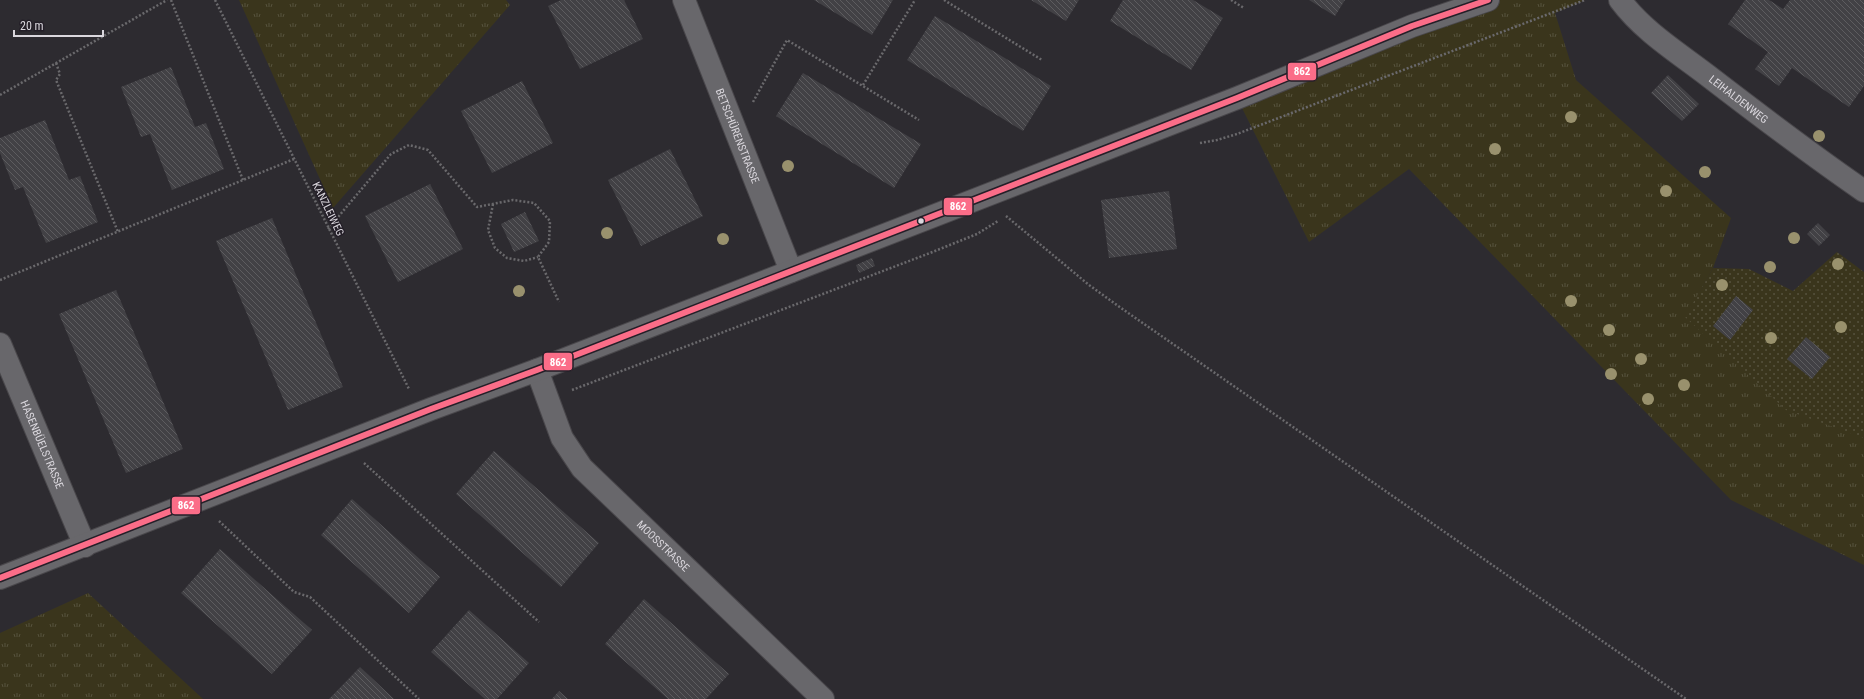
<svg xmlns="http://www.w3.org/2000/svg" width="1864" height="699" viewBox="0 0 1864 699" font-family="'Roboto Condensed',sans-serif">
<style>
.grass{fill:url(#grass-tufts)}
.park{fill:url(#park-dots)}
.building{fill:url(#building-back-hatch)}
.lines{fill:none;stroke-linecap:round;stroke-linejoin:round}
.minor-casing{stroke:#49474b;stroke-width:24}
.tertiary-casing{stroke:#49474b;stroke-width:24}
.path{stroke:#6a696c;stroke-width:2.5;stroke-dasharray:2 2;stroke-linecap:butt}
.minor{stroke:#68676b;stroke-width:22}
.tertiary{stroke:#68676b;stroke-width:22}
.bus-1-casing{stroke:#241f28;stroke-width:9}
.bus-1{stroke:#fb6d88;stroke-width:6}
.tree{fill:#99916d}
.bus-dot{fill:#dad7dd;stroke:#241f28;stroke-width:1.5}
.labels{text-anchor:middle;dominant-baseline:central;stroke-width:3;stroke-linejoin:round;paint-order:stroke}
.street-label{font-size:11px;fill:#dad7dd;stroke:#241f28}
.line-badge{stroke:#241f28;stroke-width:1.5}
.badge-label{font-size:11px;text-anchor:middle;font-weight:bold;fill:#fff}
</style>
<defs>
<pattern id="grass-tufts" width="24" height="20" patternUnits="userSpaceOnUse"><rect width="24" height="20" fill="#3a351c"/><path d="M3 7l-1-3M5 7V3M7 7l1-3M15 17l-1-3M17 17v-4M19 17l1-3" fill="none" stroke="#56523d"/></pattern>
<pattern id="park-dots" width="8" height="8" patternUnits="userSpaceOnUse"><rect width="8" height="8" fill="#3a351c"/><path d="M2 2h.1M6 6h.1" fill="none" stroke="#56523d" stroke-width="1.8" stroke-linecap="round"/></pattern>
<pattern id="building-back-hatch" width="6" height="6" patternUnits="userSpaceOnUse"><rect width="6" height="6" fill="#424145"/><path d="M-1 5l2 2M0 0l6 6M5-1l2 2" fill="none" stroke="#5d5c5f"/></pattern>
</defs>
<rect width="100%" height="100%" fill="#2d2b30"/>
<g class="grass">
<path d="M 239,0 L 506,0 L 510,5 L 333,208 Z"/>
<path d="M 1488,0 L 1585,0 L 1555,13 L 1576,80 L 1731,218 L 1713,268 L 1686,317 L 1864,438 L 1864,565 L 1731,500 L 1409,169 L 1309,242 L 1237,98 Z"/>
<path d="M 88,593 L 203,699 L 0,699 L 0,633 Z"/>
</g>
<path class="park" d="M 1837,252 L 1864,272 L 1864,438 L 1786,410 L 1685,317 L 1713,268 L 1749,269 L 1793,291 Z"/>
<g class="building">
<path d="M 561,0 L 624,0 L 643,39 L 580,69 L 548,6 Z"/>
<path d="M 814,0 L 893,0 L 872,35 Z"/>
<path d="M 1031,0 L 1079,0 L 1066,21 Z"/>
<path d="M 1123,0 L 1193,0 L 1223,18 L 1191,70 L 1110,21 Z"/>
<path d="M 1309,0 L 1345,0 L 1335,16 Z"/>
<path d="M 1745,0 L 1769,0 L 1783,9 L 1790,0 L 1864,0 L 1864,86 L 1849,107 L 1792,68 L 1779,86 L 1755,69 L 1768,52 L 1728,24 Z"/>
<path d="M 935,16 L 1051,86 L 1023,131 L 907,60 Z"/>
<path d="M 171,67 L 195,127 L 206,123 L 224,169 L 172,190 L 150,134 L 141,137 L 121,87 Z"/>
<path d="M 803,73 L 921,144 L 894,188 L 776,116 Z"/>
<path d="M 1668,75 L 1699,104 L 1682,121 L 1651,93 Z"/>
<path d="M 522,81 L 553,143 L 492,173 L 461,111 Z"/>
<path d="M 45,120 L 69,180 L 80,176 L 98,222 L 46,243 L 23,187 L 15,190 L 0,153 L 0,138 Z"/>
<path d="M 670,149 L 703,216 L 641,246 L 608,180 Z"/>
<path d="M 430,184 L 463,249 L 398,282 L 365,216 Z"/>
<path d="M 1169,191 L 1177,249 L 1109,258 L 1101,200 Z"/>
<path d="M 525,212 L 539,241 L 514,252 L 501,224 Z"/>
<path d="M 272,218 L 343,387 L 288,410 L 216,241 Z"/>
<path d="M 1818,223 L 1830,235 L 1819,246 L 1807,234 Z"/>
<path d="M 872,258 L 875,266 L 859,273 L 856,265 Z"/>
<path d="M 116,290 L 183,449 L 126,473 L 59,314 Z"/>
<path d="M 1736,296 L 1753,310 L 1730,340 L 1713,326 Z"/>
<path d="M 1806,337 L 1830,357 L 1812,379 L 1787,359 Z"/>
<path d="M 494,451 L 599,543 L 561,587 L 456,494 Z"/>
<path d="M 352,499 L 440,577 L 409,613 L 321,535 Z"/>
<path d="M 220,549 L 312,630 L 272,674 L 181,593 Z"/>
<path d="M 644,599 L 729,674 L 706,699 L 668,699 L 605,644 Z"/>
<path d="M 469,610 L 529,663 L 497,699 L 485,699 L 431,652 Z"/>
<path d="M 360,667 L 394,699 L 329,699 Z"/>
<path d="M 559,691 L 568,699 L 552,699 Z"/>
</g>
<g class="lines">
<defs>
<g id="minor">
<path id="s1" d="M 684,0 L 791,271"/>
<path id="s2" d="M 1620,0 C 1643,31 1677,52 1707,75 C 1759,115 1810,154 1864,191"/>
<path id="s3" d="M 0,344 L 85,546"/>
<path id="s4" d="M 537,370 L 562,438 L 582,468 L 823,699"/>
</g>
<path id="tertiary" d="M 0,578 L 431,409 L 537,370 L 1237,98 L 1412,26 L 1488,0"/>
</defs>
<use href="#minor" class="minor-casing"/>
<use href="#tertiary" class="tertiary-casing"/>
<g class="path">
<path d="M 171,0 L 243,180"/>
<path d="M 215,0 L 409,389"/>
<path d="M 944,0 L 1042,60"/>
<path d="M 1231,0 L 1244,8"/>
<path d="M 56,63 L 60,74 L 56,80 L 118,232"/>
<path d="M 863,85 L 915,0"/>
<path d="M 0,95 L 167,0"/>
<path d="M 753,102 L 787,40 L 919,120"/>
<path d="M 1200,143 L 1217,140 L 1237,134 L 1585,0"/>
<path d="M 493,204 L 488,230 L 495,248 L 507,258 L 524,261 L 538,257"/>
<path d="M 1006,216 L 1089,285 L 1121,308 L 1686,699"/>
<path d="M 328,229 L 391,154 L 409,145 L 428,150 L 477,207 L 513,200 L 534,203 L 550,221 L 549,242 L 538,257 L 559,302"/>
<path d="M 0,280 L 294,159"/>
<path d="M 572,390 L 930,253 L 977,234 L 998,221"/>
<path d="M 364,463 L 539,622"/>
<path d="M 219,521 L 294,592 L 310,597 L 419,699"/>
</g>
<use href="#minor" class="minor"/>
<use href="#tertiary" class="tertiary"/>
<defs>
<path id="bus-1" d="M 0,578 L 431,409 L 537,370 L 1237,98 L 1412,26 L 1488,0"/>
</defs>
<use href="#bus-1" class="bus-1-casing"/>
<use href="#bus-1" class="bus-1"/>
</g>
<g class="tree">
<circle cx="1571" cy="117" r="6"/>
<circle cx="1819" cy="136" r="6"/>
<circle cx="1495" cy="149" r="6"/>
<circle cx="788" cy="166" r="6"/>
<circle cx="1705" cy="172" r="6"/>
<circle cx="1666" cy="191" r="6"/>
<circle cx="607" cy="233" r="6"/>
<circle cx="1794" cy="238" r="6"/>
<circle cx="723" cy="239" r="6"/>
<circle cx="1838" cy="264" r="6"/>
<circle cx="1770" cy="267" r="6"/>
<circle cx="1722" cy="285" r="6"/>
<circle cx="519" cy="291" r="6"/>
<circle cx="1571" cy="301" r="6"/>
<circle cx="1841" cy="327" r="6"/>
<circle cx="1609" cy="330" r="6"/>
<circle cx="1771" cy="338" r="6"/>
<circle cx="1641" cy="359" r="6"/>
<circle cx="1611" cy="374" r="6"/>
<circle cx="1684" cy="385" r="6"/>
<circle cx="1648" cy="399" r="6"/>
</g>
<circle class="bus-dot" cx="921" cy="221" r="3.5"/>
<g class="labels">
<g class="street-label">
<text stroke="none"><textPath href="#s2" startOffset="155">LEIHALDENWEG</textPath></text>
<text stroke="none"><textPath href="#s1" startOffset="146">BETSCHÜRENSTRASSE</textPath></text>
<text transform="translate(328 209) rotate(64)">KANZLEIWEG</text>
<text stroke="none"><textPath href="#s3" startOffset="109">HASENBÜELSTRASSE</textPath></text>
<text stroke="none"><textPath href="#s4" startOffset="221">MOOSSTRASSE</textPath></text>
</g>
</g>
<g class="line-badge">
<rect x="1287" y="62" width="30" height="19" rx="4" fill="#fb6d88"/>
<rect x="943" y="197" width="30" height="19" rx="4" fill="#fb6d88"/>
<rect x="543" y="352" width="30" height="19" rx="4" fill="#fb6d88"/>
<rect x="171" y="496" width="30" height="19" rx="4" fill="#fb6d88"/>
</g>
<g class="badge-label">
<text x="1302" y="75">862</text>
<text x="958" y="210">862</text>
<text x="558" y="366">862</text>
<text x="186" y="509">862</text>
</g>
<path d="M14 30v6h89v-6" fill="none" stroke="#dad7dd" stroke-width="2"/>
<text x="20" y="30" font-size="12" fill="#dad7dd" stroke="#241f28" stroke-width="3" paint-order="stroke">20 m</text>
</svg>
